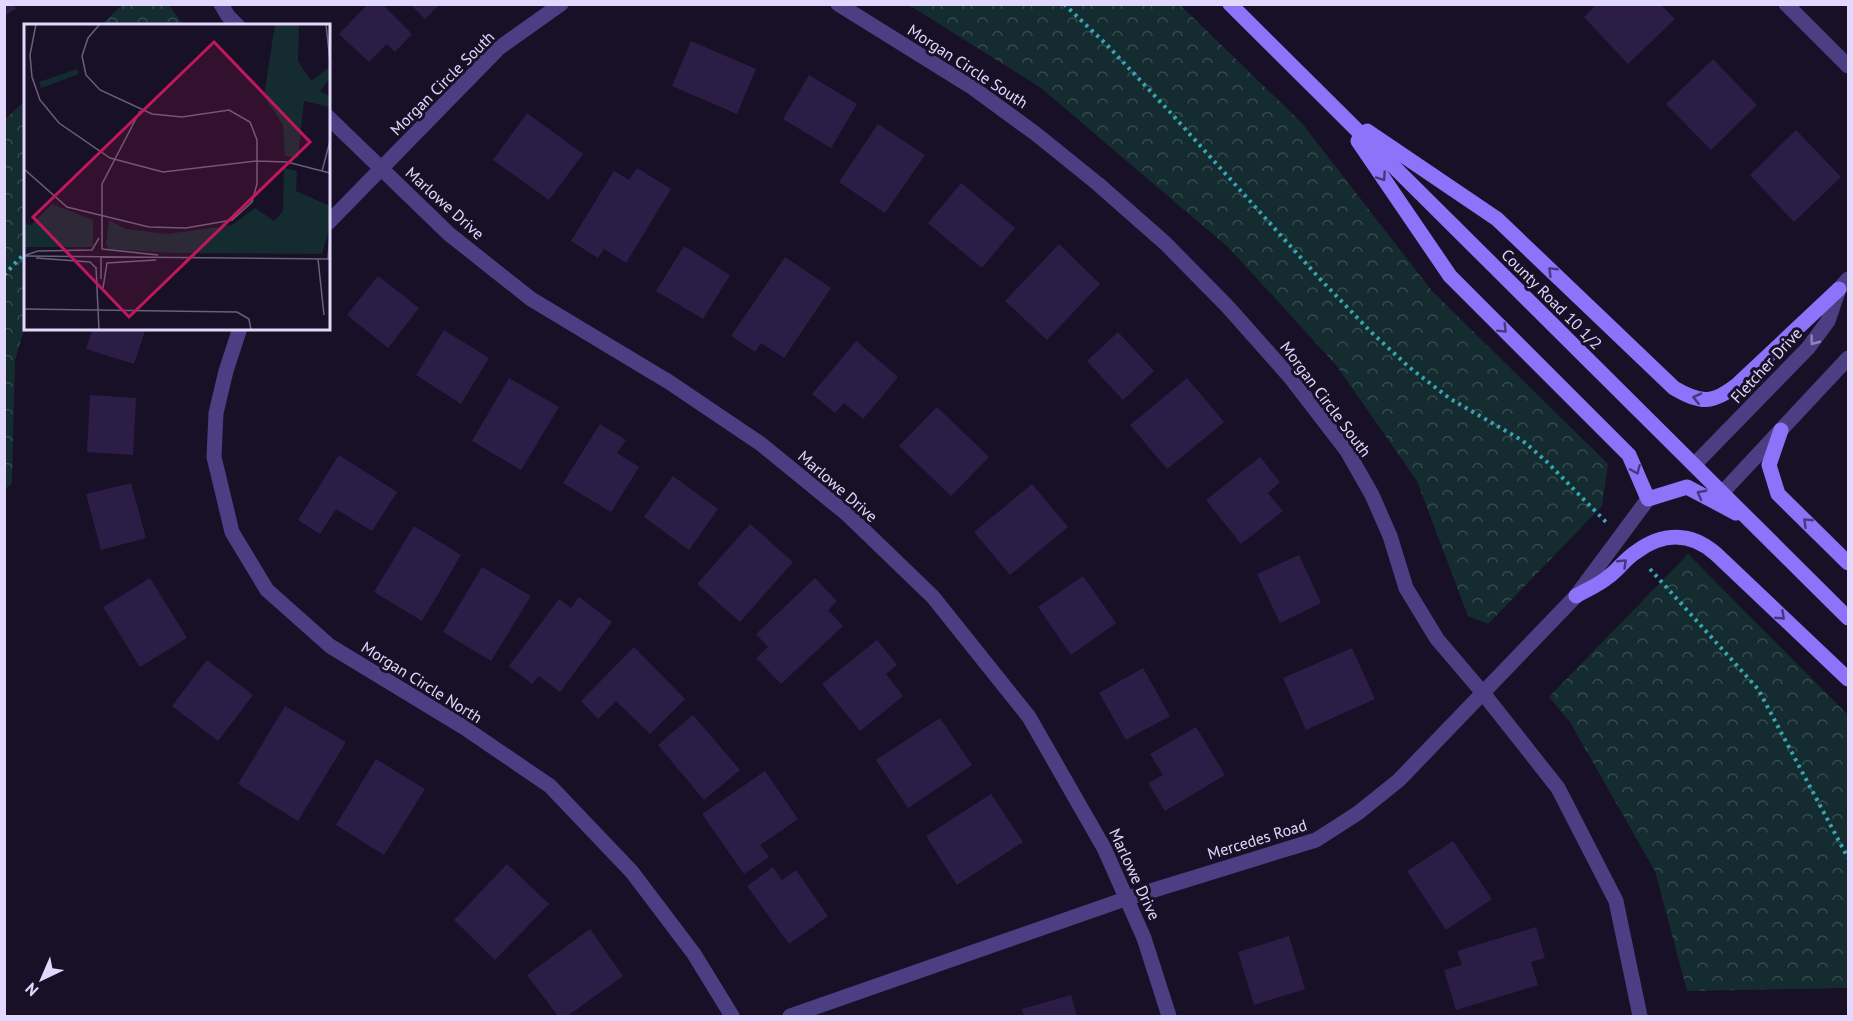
<svg xmlns="http://www.w3.org/2000/svg" width="1853" height="1021" viewBox="0 0 1853 1021" font-family="'PT Sans',sans-serif">
<style>
.park{fill:url(#park-crowns)}
.building{fill:#2c1d46}
.lines{fill:none;stroke-linecap:round;stroke-linejoin:round}
.path{stroke:#35a7b3;stroke-width:4;stroke-dasharray:3 4.5;stroke-linecap:butt}
.street{stroke:#4b3e83;stroke-width:15}
.secondary{stroke:#8c73f9;stroke-width:15}
.oneway{stroke:#46387a}
.oneway2{stroke:#8f83ba}
.labels{text-anchor:middle;dominant-baseline:central;stroke-width:6;stroke-linejoin:round;paint-order:stroke}
.street-label{font-size:16px;fill:#e2d7fd;stroke:#181026}
.inset-road{fill:none;stroke:#69607c;stroke-width:1.5}
.view{fill:#c2185b;fill-opacity:0.15;stroke:#c2185b;stroke-width:3}
.inset-edge{fill:none;stroke:#e2d7fd;stroke-width:3}
</style>
<defs>
<pattern id="park-crowns" width="20" height="18" patternUnits="userSpaceOnUse" patternTransform="scale(1.5)"><rect width="20" height="18" fill="#142c30"/><path d="M2 6a3 3 0 1 1 6 0M12 15a3 3 0 1 1 6 0" fill="none" stroke="#364a4f"/></pattern>
</defs>
<rect width="100%" height="100%" fill="#181026"/>
<g class="park">
<path d="M 123,4 L 169,5 L 183,25 L 101,25 Z"/>
<path d="M 909,5 L 1180,5 L 1301,122 L 1432,291 L 1608,464 L 1602,506 L 1488,624 L 1468,616 L 1417,481 L 1336,365 L 1229,248 L 1041,88 Z"/>
<path d="M 25,101 L 25,327 L 15,360 L 12,483 L 5,489 L 5,119 Z"/>
<path d="M 1688,554 L 1848,715 L 1848,988 L 1687,991 L 1655,871 L 1570,722 L 1549,697 Z"/>
</g>
<g class="building">
<path d="M 4,4 L 14,4 L 16,9 L 4,16 Z"/>
<path d="M 368,4 L 382,4 L 412,34 L 395,52 L 387,44 L 369,62 L 339,34 Z"/>
<path d="M 410,4 L 440,4 L 425,19 Z"/>
<path d="M 1597,4 L 1660,4 L 1675,19 L 1628,64 L 1584,17 Z"/>
<path d="M 691,41 L 756,69 L 737,114 L 672,86 Z"/>
<path d="M 1713,59 L 1757,105 L 1711,150 L 1666,104 Z"/>
<path d="M 809,75 L 857,104 L 831,148 L 783,119 Z"/>
<path d="M 527,113 L 583,154 L 549,200 L 493,160 Z"/>
<path d="M 878,124 L 925,155 L 885,213 L 839,182 Z"/>
<path d="M 1796,130 L 1841,177 L 1794,222 L 1750,175 Z"/>
<path d="M 637,168 L 671,189 L 626,263 L 604,249 L 598,258 L 571,241 L 614,171 L 629,180 Z"/>
<path d="M 961,183 L 1015,228 L 982,268 L 928,223 Z"/>
<path d="M 1059,244 L 1100,284 L 1047,340 L 1005,301 Z"/>
<path d="M 684,246 L 730,275 L 703,319 L 656,291 Z"/>
<path d="M 785,257 L 831,288 L 784,358 L 761,343 L 755,352 L 731,336 Z"/>
<path d="M 378,276 L 419,308 L 388,348 L 347,315 Z"/>
<path d="M 93,328 L 146,328 L 134,364 L 86,349 Z"/>
<path d="M 444,330 L 489,358 L 461,404 L 416,375 Z"/>
<path d="M 1118,332 L 1154,371 L 1123,400 L 1087,361 Z"/>
<path d="M 856,341 L 898,377 L 863,419 L 844,403 L 835,413 L 812,394 Z"/>
<path d="M 509,378 L 559,407 L 521,470 L 472,441 Z"/>
<path d="M 1187,378 L 1224,422 L 1167,469 L 1130,425 Z"/>
<path d="M 90,395 L 136,398 L 133,455 L 87,452 Z"/>
<path d="M 937,407 L 989,457 L 951,496 L 899,446 Z"/>
<path d="M 600,424 L 626,440 L 617,453 L 639,467 L 611,512 L 563,483 Z"/>
<path d="M 339,455 L 397,492 L 372,531 L 336,509 L 320,534 L 298,520 Z"/>
<path d="M 1260,457 L 1280,482 L 1268,493 L 1283,511 L 1241,544 L 1206,500 Z"/>
<path d="M 673,476 L 718,509 L 689,550 L 644,517 Z"/>
<path d="M 131,483 L 146,538 L 101,550 L 86,494 Z"/>
<path d="M 1032,484 L 1068,527 L 1010,575 L 974,532 Z"/>
<path d="M 750,524 L 793,562 L 740,622 L 697,584 Z"/>
<path d="M 414,526 L 461,555 L 422,621 L 374,592 Z"/>
<path d="M 1299,555 L 1321,603 L 1280,623 L 1257,574 Z"/>
<path d="M 482,567 L 531,596 L 491,661 L 443,632 Z"/>
<path d="M 1083,576 L 1116,623 L 1071,655 L 1038,607 Z"/>
<path d="M 150,578 L 187,638 L 140,667 L 103,607 Z"/>
<path d="M 815,578 L 837,601 L 828,610 L 843,626 L 781,684 L 756,658 L 768,647 L 756,634 Z"/>
<path d="M 579,597 L 612,622 L 560,692 L 539,676 L 532,684 L 509,666 L 559,599 L 571,608 Z"/>
<path d="M 877,640 L 897,665 L 886,674 L 903,696 L 860,731 L 822,684 Z"/>
<path d="M 634,647 L 685,699 L 650,734 L 616,701 L 598,719 L 581,701 Z"/>
<path d="M 1352,648 L 1375,699 L 1306,730 L 1283,678 Z"/>
<path d="M 207,660 L 253,695 L 218,741 L 172,706 Z"/>
<path d="M 1143,668 L 1170,716 L 1126,740 L 1099,693 Z"/>
<path d="M 285,706 L 346,742 L 298,821 L 238,784 Z"/>
<path d="M 693,715 L 740,770 L 704,800 L 658,745 Z"/>
<path d="M 940,718 L 972,765 L 908,808 L 876,760 Z"/>
<path d="M 1196,727 L 1225,775 L 1165,811 L 1148,783 L 1163,775 L 1150,754 Z"/>
<path d="M 376,759 L 425,789 L 384,855 L 336,825 Z"/>
<path d="M 765,771 L 798,819 L 760,845 L 769,857 L 744,874 L 702,814 Z"/>
<path d="M 991,794 L 1023,842 L 957,885 L 926,836 Z"/>
<path d="M 1453,841 L 1492,899 L 1446,930 L 1407,871 Z"/>
<path d="M 507,864 L 549,904 L 495,960 L 454,920 Z"/>
<path d="M 773,867 L 782,880 L 796,870 L 828,916 L 789,944 L 747,886 Z"/>
<path d="M 1536,927 L 1545,958 L 1531,962 L 1538,985 L 1456,1010 L 1444,970 L 1462,965 L 1457,951 Z"/>
<path d="M 590,929 L 623,976 L 567,1016 L 558,1016 L 527,975 Z"/>
<path d="M 1289,936 L 1305,989 L 1254,1005 L 1238,952 Z"/>
<path d="M 1071,995 L 1077,1016 L 1024,1016 L 1022,1009 Z"/>
</g>
<g class="lines">
<g class="path">
<path d="M 1064,4 L 1108,46 L 1169,111 L 1320,279 L 1371,332 L 1409,367 L 1449,398 L 1523,441 L 1546,461 L 1606,522"/>
<path d="M 4,275 L 26,252"/>
<path d="M 1650,569 L 1758,689 L 1848,858"/>
</g>
<g class="street">
<path d="M 221,4 L 228,16 L 238,26"/>
<path d="M 838,4 L 973,88 L 1036,134 L 1098,184 L 1165,243 L 1228,307 L 1290,377 L 1347,451 L 1372,495 L 1390,536 L 1406,588 L 1437,639 L 1483,693 L 1558,788 L 1616,901 L 1640,1016"/>
<path d="M 1786,4 L 1848,66"/>
<path d="M 328,117 L 449,234 L 531,299 L 669,382 L 761,444 L 848,515 L 933,597 L 1029,717 L 1104,848 L 1144,938 L 1169,1016"/>
<path d="M 328,223 L 499,48 L 561,4"/>
<path d="M 240,328 L 226,371 L 216,413 L 214,457 L 232,532 L 267,590 L 330,646 L 465,728 L 550,786 L 632,872 L 694,954 L 732,1016"/>
<path d="M 1694,465 L 1808,348 L 1828,321 L 1839,289 L 1848,279"/>
<path d="M 1722,493 L 1848,358"/>
<path d="M 790,1016 L 1128,898 L 1316,840 L 1358,813 L 1399,780 L 1576,596 L 1648,499"/>
</g>
<g class="secondary">
<path d="M 1230,4 L 1848,618"/>
<path d="M 1367,131 L 1497,219 L 1674,388 C 1701,404 1713,404 1738,384 L 1839,289"/>
<path d="M 1358,141 L 1450,276 L 1629,455 L 1648,499 L 1687,487 L 1736,513"/>
<path d="M 1781,430 L 1769,465 L 1778,494 L 1848,563"/>
<path d="M 1576,596 C 1586,590 1599,585 1608,577 C 1618,570 1625,559 1636,552 C 1663,532 1691,532 1716,554 L 1848,679"/>
</g>
</g>
<defs><path id="oneway-chevron" d="M-2-3.5L2.5 0L-2 3.5" fill="none" stroke-width="1.6" stroke-linecap="round" stroke-linejoin="round" transform="scale(1.5)"/></defs>
<g class="oneway">
<use href="#oneway-chevron" transform="translate(1382 177) rotate(56)"/>
<use href="#oneway-chevron" transform="translate(1552 271) rotate(-136)"/>
<use href="#oneway-chevron" transform="translate(1503 329) rotate(45)"/>
<use href="#oneway-chevron" transform="translate(1697 398) rotate(-167)"/>
<use href="#oneway-chevron" transform="translate(1636 470) rotate(67)"/>
<use href="#oneway-chevron" transform="translate(1701 494) rotate(-152)"/>
<use href="#oneway-chevron" transform="translate(1807 522) rotate(-136)"/>
<use href="#oneway-chevron" transform="translate(1623 563) rotate(-44)"/>
<use href="#oneway-chevron" transform="translate(1781 616) rotate(43)"/>
</g>
<use class="oneway2" href="#oneway-chevron" transform="translate(1814 341) rotate(127)"/>
<g class="labels">
<g class="street-label">
<text transform="translate(968 66) rotate(33)">Morgan Circle South</text>
<text transform="translate(442 83) rotate(-45)">Morgan Circle South</text>
<text transform="translate(445 203) rotate(42)">Marlowe Drive</text>
<text transform="translate(1552 299) rotate(45)">County Road 10 1/2</text>
<text transform="translate(1766 365) rotate(-47)">Fletcher Drive</text>
<text transform="translate(1326 399) rotate(53)">Morgan Circle South</text>
<text transform="translate(838 486) rotate(41)">Marlowe Drive</text>
<text transform="translate(422 682) rotate(32)">Morgan Circle North</text>
<text transform="translate(1257 839) rotate(-17)">Mercedes Road</text>
<text transform="translate(1135 874) rotate(65)">Marlowe Drive</text>
</g>
</g>
<g transform="translate(24 24)">
<rect width="306" height="306" fill="#181026"/>
<path d="M 251,0 L 275,0 L 274,37 L 287,57 L 304,44 L 306,47 L 306,54 L 296,67 L 306,73 L 306,83 L 280,77 L 274,134 L 261,132 L 259,101 L 240,72 ZM 53,45 L 55,50 L 17,64 L 15,58 ZM 260,144 L 273,147 L 272,167 L 306,182 L 306,202 L 298,230 L 148,229 L 85,225 L 82,220 L 85,196 L 102,205 L 143,210 L 208,201 L 231,184 L 250,197 L 259,187 ZM 28,180 L 69,196 L 69,223 L 0,223 L 0,200 L 7,201 Z" fill="#142c30"/>
<path class="inset-road" d="M 12,0 L 6,31 L 8,53 L 16,76 L 35,99 L 86,134 L 139,148 L 233,137 L 263,138 L 306,149M 302,0 L 306,38M 0,145 L 43,183 L 125,203 L 162,204 L 208,196 L 228,178 L 233,160 L 233,116 L 226,98 L 205,86 L 158,93 L 128,90 L 76,66 L 62,51 L 58,32 L 64,14 L 76,0M 298,147 L 306,117M 78,225 L 78,160 L 116,87M 78,225 L 134,231M 2,231 L 14,227 L 68,226 L 75,214M 0,232 L 306,235M 12,234 L 66,238 L 72,244M 294,235 L 300,291M 304,235 L 306,211M 72,243 L 75,306M 77,255 L 77,233M 79,264 L 83,239 L 132,236M 0,285 L 213,288 L 225,295 L 227,306"/>
<path class="view" d="M 190,18 L 286,118 L 105,293 L 9,193 Z"/>
<rect width="306" height="306" class="inset-edge"/>
</g>
<rect width="1853" height="1021" fill="none" stroke="#e2d7fd" stroke-width="12"/>
<g transform="translate(42 979) rotate(224)" stroke="#181026" stroke-width="4.5" paint-order="stroke">
<path d="M0-4.5L10 22L0 15L-10 22Z" fill="#e2d7fd"/>
<text y="-9" font-size="16" font-weight="bold" text-anchor="middle" fill="#e2d7fd">N</text>
</g>
</svg>
